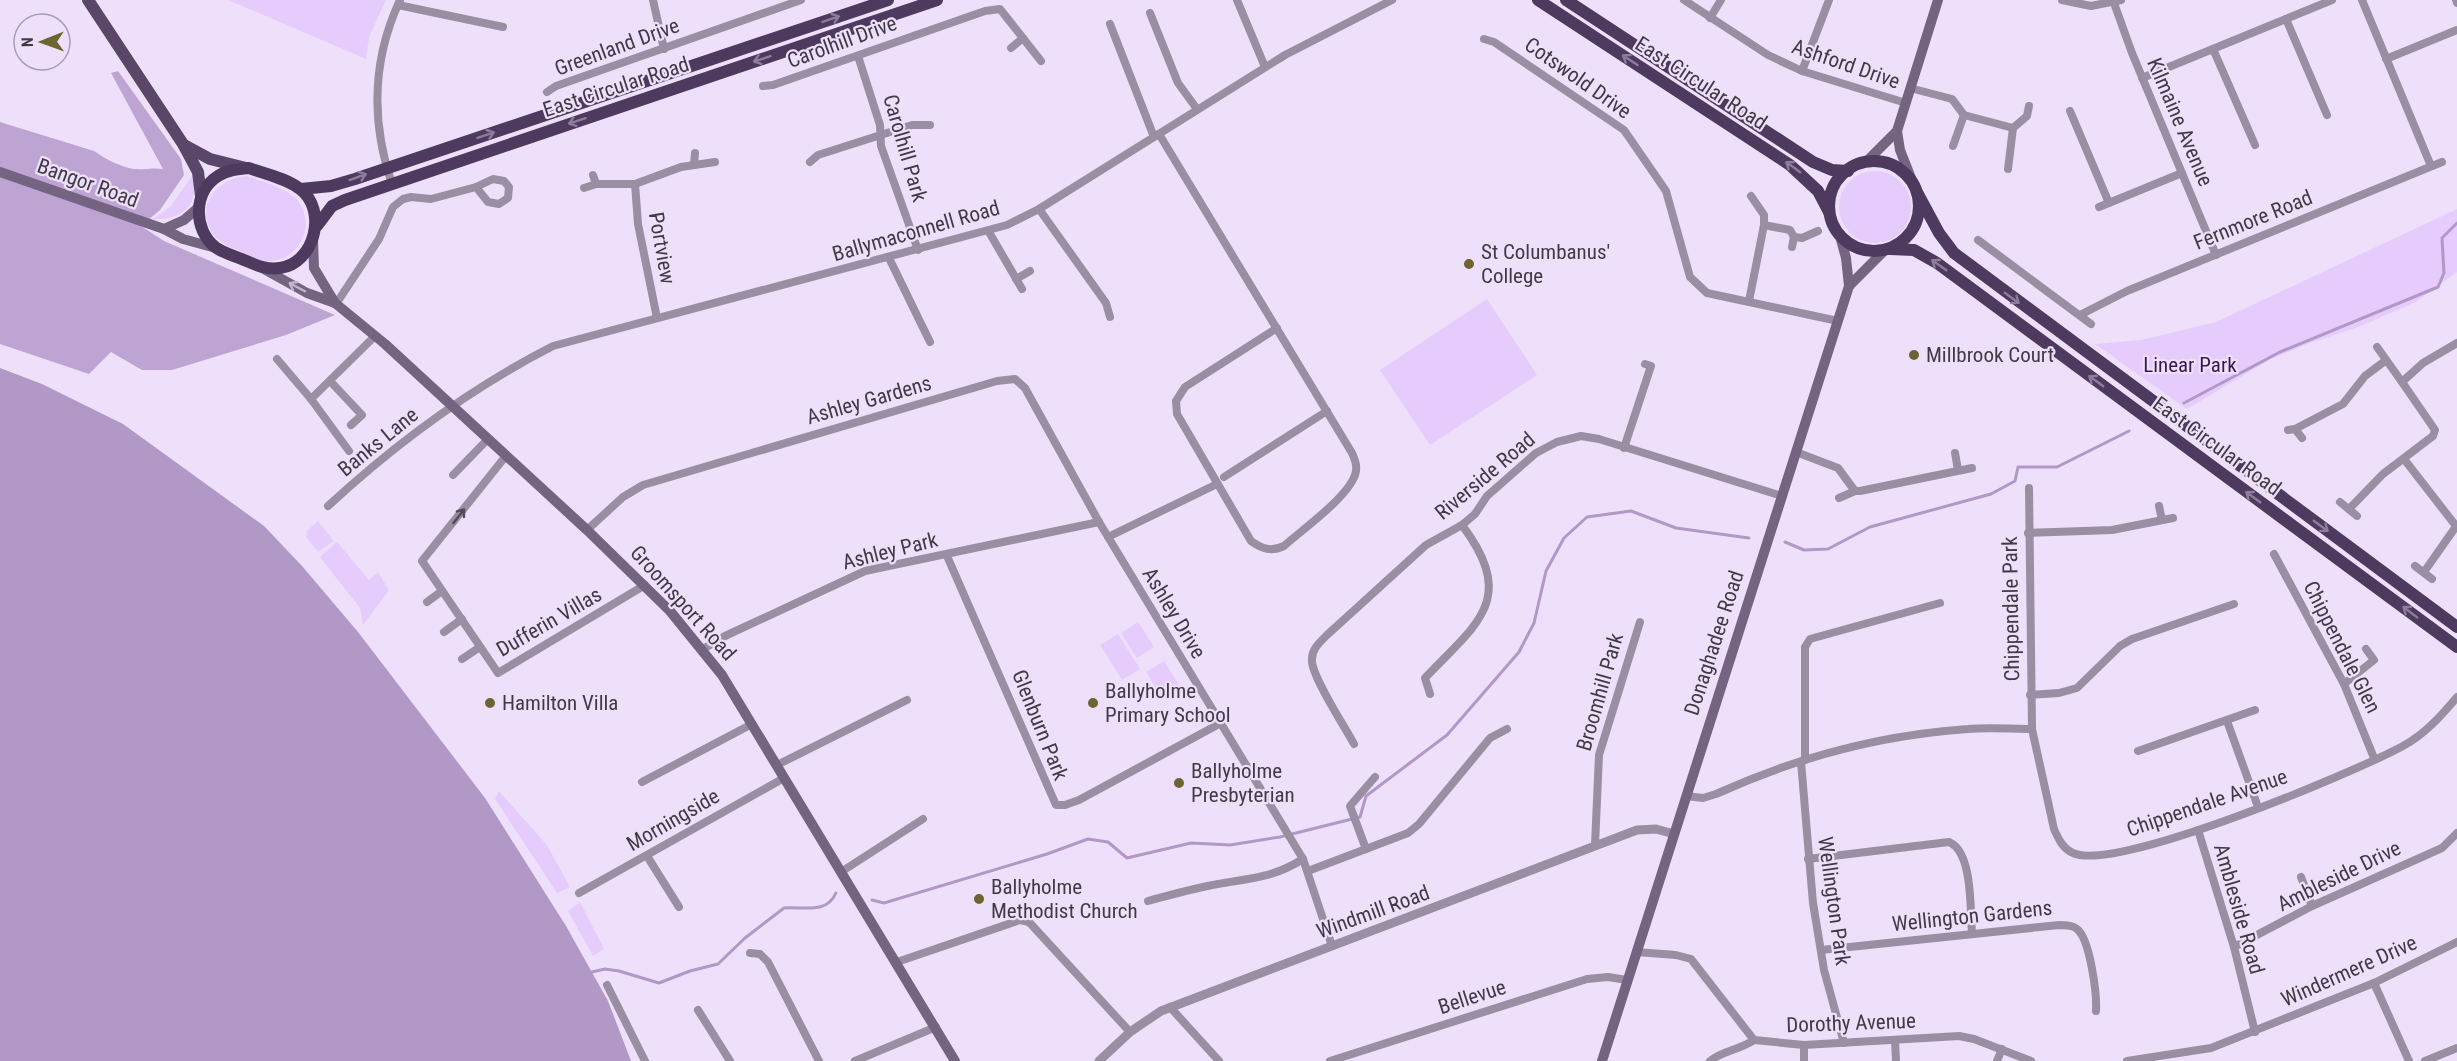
<svg xmlns="http://www.w3.org/2000/svg" width="2457" height="1061" viewBox="0 0 2457 1061" font-family="'Roboto Condensed',sans-serif">
<style>
.green{fill:#e6ccfc}
.forest{fill:#bea4d2}
.water{fill:#b198c6}
.lines{fill:none;stroke-linecap:round;stroke-linejoin:round}
.stream{stroke:#b198c6;stroke-width:3}
.minor{stroke:#998ea2;stroke-width:8}
.tertiary{stroke:#998ea2;stroke-width:9}
.secondary{stroke:#746481;stroke-width:10}
.primary{stroke:#5a4669;stroke-width:12}
.trunk{stroke:#4e3a5e;stroke-width:12}
.oneway{stroke:#8e7c9c}
.oneway2{stroke:#c3b5d0}
.oneway3{stroke:#524b57}
.poi-dot{fill:#6d6431;stroke:#eee0fa;stroke-width:2}
.labels{text-anchor:middle;stroke-width:4.5;stroke-linejoin:round;paint-order:stroke}
.street-label{font-size:21px;fill:#403a44;stroke:#eee0fa}
.poi-label{font-size:21px;fill:#403a44;stroke:#eee0fa;text-anchor:start}
.park-label{font-size:21px;fill:#3b1950;stroke:#eee0fa}
</style>
<rect width="100%" height="100%" fill="#eee0fa"/>
<g class="green">
<polygon points="228,0 386,0 369,37 366,59"/>
<circle cx="1875" cy="207" r="36"/>
<path d="M192,176C202,205 179,221 153,219L171,206Z"/>
<path d="M246,176C261,181 280,186 293,196C318,217 303,259 271,261C261,262 252,257 244,253C233,248 220,244 213,234C194,207 217,178 246,176Z"/>
<polygon points="2457,209 2457,272 2416,302 2361,326 2307,344 2271,359 2187,409 2095,344 2141,340 2216,322"/>
<polygon points="1487,299 1537,375 1430,445 1380,370"/>
<polygon points="318,521 334,541 318,552 306,537 307,531"/>
<polygon points="337,542 369,580 378,572 389,590 363,625 360,608 320,557"/>
<polygon points="1138,622 1154,647 1137,658 1121,633"/>
<polygon points="1118,634 1140,669 1122,680 1100,645"/>
<polygon points="1164,661 1179,685 1161,696 1146,672"/>
<polygon points="499,791 547,845 570,887 557,893 495,799"/>
<polygon points="580,902 604,949 593,956 568,911"/>
</g>
<path class="forest" d="M118,71L181,159L184,175L160,210L141,226L164,241L335,315L286,335L172,370H142L111,352L89,374L0,344V122L94,151C104,158 117,165 129,168C140,171 152,167 163,169L111,73Z"/>
<polygon class="water" points="0,368 42,384 123,424 264,526 302,566 358,632 485,798 566,926 608,1001 631,1061 0,1061"/>
<g class="lines">
<g class="stream">
<polyline points="2184,403 2280,352 2438,287 2444,273 2442,238 2457,223"/>
<polyline points="1785,542 1804,550 1828,549 1870,527 1991,494 2015,481 2018,467 2057,467 2129,431"/>
<polyline points="872,900 884,903 1047,854 1088,839 1108,842 1127,858 1191,843 1230,845 1280,837 1360,817 1366,796 1447,735 1519,652 1534,623 1546,571 1564,538 1587,517 1631,511 1676,528 1749,538"/>
<path d="M592,972L605,969L619,971L659,983L690,971L718,964L745,938L784,908C803,906 826,915 836,893"/>
</g>
<g class="minor">
<polyline points="653,0 664,49"/>
<polyline points="1237,0 1265,67"/>
<polyline points="1684,0 1768,55 1802,71 1906,103"/>
<polyline points="2062,0 2091,6 2121,0"/>
<polyline points="2362,0 2431,166"/>
<polyline points="2456,0 2457,3"/>
<polyline points="2114,3 2132,53 2216,255"/>
<polyline points="398,5 503,27"/>
<polyline points="1150,13 1178,83 1197,109"/>
<polyline points="1710,18 1721,0"/>
<polyline points="2286,19 2327,115"/>
<polyline points="1110,24 1154,137"/>
<polyline points="1484,39 1494,42 1624,130 1666,191 1690,277 1707,293 1838,321"/>
<polyline points="1011,48 1023,38"/>
<polyline points="2213,49 2255,145"/>
<polyline points="858,56 880,125 881,146 918,250"/>
<polyline points="2386,59 2457,30"/>
<polyline points="1802,71 1829,0"/>
<polyline points="2142,78 2332,0"/>
<polyline points="763,86 773,85 985,11 1000,9 1041,61"/>
<polyline points="1910,88 1952,99 1964,115 2013,128"/>
<polyline points="547,92 556,86 801,0"/>
<polyline points="2070,111 2109,203"/>
<path d="M1159,134L1352,453C1355,460 1358,467 1355,475C1347,498 1303,529 1284,546C1271,552 1262,549 1251,541L1177,414L1176,401L1185,387L1277,328"/>
<polyline points="1953,146 1964,115"/>
<polyline points="810,162 818,155 912,125 930,125"/>
<polyline points="694,165 695,153"/>
<polyline points="2008,169 2013,128 2027,116 2029,106"/>
<polyline points="593,175 596,184"/>
<path d="M392,184C371,122 372,60 400,0"/>
<polyline points="635,184 638,224 657,318"/>
<polyline points="584,188 596,184 635,184 681,167 715,162"/>
<polyline points="2099,207 2182,173"/>
<polyline points="1039,209 1106,303 1110,317"/>
<polyline points="1764,225 1790,230 1794,237 1802,238 1818,231"/>
<polyline points="989,232 1022,289"/>
<polyline points="1978,240 2091,324"/>
<polyline points="1792,247 1794,237"/>
<polyline points="889,258 930,342"/>
<polyline points="1016,279 1030,271"/>
<polyline points="1749,301 1764,225 1764,215 1751,196"/>
<polyline points="336,304 379,239 393,207 403,199 411,197 431,199 476,187 493,179 504,181 509,187 508,198 499,204 488,202 476,187"/>
<polyline points="2080,315 2127,291 2442,162"/>
<polyline points="2377,347 2402,382 2423,363 2457,343"/>
<polyline points="277,359 311,399 349,451"/>
<polyline points="330,381 362,415 351,425"/>
<polyline points="311,399 375,336"/>
<polyline points="2295,429 2343,404 2365,376 2385,361"/>
<polyline points="2288,430 2295,429 2302,438"/>
<polyline points="1624,448 1651,366 1645,364"/>
<polyline points="1796,452 1838,468 1855,491 1860,491 1972,468"/>
<polyline points="1955,453 1958,470"/>
<polyline points="505,457 422,561 498,673 645,585"/>
<polyline points="2404,459 2456,526"/>
<polyline points="453,475 487,440"/>
<polyline points="1224,477 1327,411"/>
<polyline points="2029,488 2032,729"/>
<polyline points="1839,498 1855,491"/>
<polyline points="2340,502 2357,516"/>
<path d="M328,506C395,444 471,388 553,346L1007,225L1039,209L1285,55L1392,0"/>
<polyline points="2159,506 2162,520"/>
<polyline points="2349,509 2383,474 2433,436 2435,430 2402,382"/>
<polyline points="587,530 623,497 643,485 997,381 1015,379 1025,388 1099,522 1303,859 1332,946"/>
<polyline points="2028,533 2112,530 2173,518"/>
<polyline points="1108,537 1217,484"/>
<polyline points="2274,554 2344,684 2374,758"/>
<polyline points="947,556 1056,805 1065,805 1079,800 1219,724"/>
<polyline points="2415,566 2432,579"/>
<polyline points="2424,572 2457,525"/>
<polyline points="427,602 442,591"/>
<polyline points="444,632 462,619"/>
<polyline points="703,649 725,636 865,571 1099,522"/>
<polyline points="462,659 480,647"/>
<polyline points="2344,684 2374,660 2366,649"/>
<path d="M1430,694L1425,678C1477,623 1518,600 1462,525"/>
<polyline points="2030,695 2059,693 2077,688 2120,646 2132,639 2234,604"/>
<polyline points="2227,721 2258,807"/>
<path d="M1354,744C1345,727 1310,674 1312,659C1312,649 1320,642 1327,635L1426,545L1462,525L1475,514L1487,496L1536,453L1557,442L1581,436L1599,439L1782,496"/>
<polyline points="2138,751 2255,710"/>
<polyline points="1805,760 1805,647 1810,639 1940,603"/>
<polyline points="1801,762 1813,903 1824,970 1844,1043"/>
<polyline points="777,765 907,700"/>
<polyline points="642,782 752,724"/>
<path d="M1686,796L1703,798L1716,794C1795,758 1881,735 1968,729C1989,727 2011,729 2032,729L2054,829C2058,838 2063,849 2073,853C2116,873 2355,772 2403,746C2425,734 2441,716 2457,697"/>
<polyline points="2198,830 2234,947 2255,1032"/>
<polyline points="1595,845 1599,755 1640,622"/>
<polyline points="1366,849 1350,806 1375,777"/>
<polyline points="647,856 679,907"/>
<path d="M1808,859L1949,842C1973,852 1970,909 1972,933"/>
<polyline points="1308,871 1408,833 1419,824 1490,738 1507,729"/>
<polyline points="841,872 923,819"/>
<polyline points="2301,877 2312,906"/>
<polyline points="579,893 784,778"/>
<path d="M1148,901C1171,895 1194,888 1218,884C1251,878 1273,878 1303,859"/>
<polyline points="2234,947 2312,906 2442,848 2457,833"/>
<path d="M1821,950L2059,925C2064,925 2073,925 2077,929C2090,939 2097,994 2096,1011"/>
<polyline points="1636,952 1676,955 1691,959 1754,1040 1804,1045 1959,1036 1974,1039 2031,1061"/>
<polyline points="750,953 760,954 768,962 819,1061"/>
<polyline points="897,962 1020,920 1029,922 1130,1032"/>
<polyline points="2374,983 2409,1061"/>
<polyline points="607,985 645,1061"/>
<polyline points="1170,1007 1219,1061"/>
<polyline points="698,1010 730,1061"/>
<polyline points="1895,1040 1896,1061"/>
<polyline points="855,1061 936,1027"/>
<polyline points="1330,1061 1587,979 1608,977 1627,980"/>
<path d="M1710,1061C1723,1050 1740,1050 1754,1040"/>
<polyline points="1804,1061 1804,1045"/>
<polyline points="1997,1061 2002,1049"/>
<polyline points="2127,1061 2211,1048 2374,983 2457,942"/>
<polyline points="2425,1061 2457,1048"/>
</g>
<polyline class="tertiary" points="1099,1061 1130,1032 1161,1011 1637,830 1656,829 1674,834"/>
<g class="secondary">
<polyline points="1897,131 1900,150 1913,183"/>
<polyline points="1866,162 1897,131 1938,0"/>
<polyline points="0,172 164,229 183,239 216,248"/>
<polyline points="164,229 184,220 199,207"/>
<polyline points="313,239 314,268 335,303"/>
<polyline points="262,268 307,293 335,303 385,344 587,530 670,611 722,675 955,1061"/>
<polyline points="1849,286 1884,251"/>
<polyline points="1602,1061 1849,286 1846,258 1840,236"/>
</g>
<g class="primary">
<polyline points="88,0 183,144 198,172 201,196"/>
<polyline points="184,145 210,159 246,168"/>
</g>
<g class="trunk">
<polyline points="1538,0 1790,165 1818,191 1829,212"/>
<polyline points="1566,0 1813,162 1832,170 1848,171"/>
<circle cx="1874" cy="206" r="45"/>
<path d="M249,168C265,174 286,178 300,189C328,210 315,263 280,268C266,270 256,265 244,260C235,256 223,253 215,247C193,229 193,192 218,176C227,170 238,169 249,168Z"/>
<polyline points="301,189 331,186 355,179 888,0"/>
<polyline points="1918,194 1939,233 1954,253 2457,627"/>
<polyline points="317,226 332,206 345,200 937,0"/>
<polyline points="1890,249 1914,250 1937,263 2457,647"/>
</g>
</g>
<defs><path id="oneway-shaft" d="M-6 0H5M1.5-3L5.5 0L1.5 3" fill="none" stroke-width="1.6" stroke-linecap="round" stroke-linejoin="round" transform="scale(1.5)"/></defs>
<g class="oneway">
<use href="#oneway-shaft" transform="translate(831 19) rotate(-19)"/>
<use href="#oneway-shaft" transform="translate(762 59) rotate(162)"/>
<use href="#oneway-shaft" transform="translate(1630 60) rotate(-147)"/>
<use href="#oneway-shaft" transform="translate(577 121) rotate(162)"/>
<use href="#oneway-shaft" transform="translate(486 135) rotate(-19)"/>
<use href="#oneway-shaft" transform="translate(1793 167) rotate(-144)"/>
<use href="#oneway-shaft" transform="translate(358 177) rotate(-20)"/>
<use href="#oneway-shaft" transform="translate(1939 265) rotate(-145)"/>
<use href="#oneway-shaft" transform="translate(2012 298) rotate(36)"/>
<use href="#oneway-shaft" transform="translate(2096 381) rotate(-144)"/>
<use href="#oneway-shaft" transform="translate(2253 497) rotate(-144)"/>
<use href="#oneway-shaft" transform="translate(2321 526) rotate(36)"/>
<use href="#oneway-shaft" transform="translate(2410 612) rotate(-143)"/>
</g>
<use class="oneway2" href="#oneway-shaft" transform="translate(297 287) rotate(-152)"/>
<use class="oneway3" href="#oneway-shaft" transform="translate(459 516) rotate(-52)"/>
<g class="poi-dot">
<circle cx="1469" cy="264" r="6"/>
<circle cx="1914" cy="355" r="6"/>
<circle cx="490" cy="703" r="6"/>
<circle cx="1093" cy="703" r="6"/>
<circle cx="1179" cy="783" r="6"/>
<circle cx="979" cy="899" r="6"/>
</g>
<g class="labels">
<g class="street-label">
<text transform="translate(842 42) rotate(-20)" y="7">Carolhill Drive</text>
<text transform="translate(617 47) rotate(-20)" y="7">Greenland Drive</text>
<text transform="translate(1846 64) rotate(19)" y="7">Ashford Drive</text>
<text transform="translate(1578 78) rotate(35)" y="7">Cotswold Drive</text>
<text transform="translate(1701 83) rotate(33)" y="7">East Circular Road</text>
<text transform="translate(616 87) rotate(-18)" y="7">East Circular Road</text>
<text transform="translate(2180 122) rotate(67)" y="7">Kilmaine Avenue</text>
<text transform="translate(905 148) rotate(74)" y="7">Carolhill Park</text>
<text transform="translate(88 183) rotate(20)" y="7">Bangor Road</text>
<text transform="translate(2253 220) rotate(-22)" y="7">Fernmore Road</text>
<text transform="translate(916 231) rotate(-16)" y="7">Ballymaconnell Road</text>
<text transform="translate(662 248) rotate(80)" y="7">Portview</text>
<text transform="translate(869 400) rotate(-16)" y="7">Ashley Gardens</text>
<text transform="translate(378 442) rotate(-39)" y="7">Banks Lane</text>
<text transform="translate(2217 446) rotate(36)" y="7">East Circular Road</text>
<text transform="translate(1485 476) rotate(-40)" y="7">Riverside Road</text>
<text transform="translate(890 551) rotate(-14)" y="7">Ashley Park</text>
<text transform="translate(683 603) rotate(48)" y="7">Groomsport Road</text>
<text transform="translate(2011 609) rotate(-91)" y="7">Chippendale Park</text>
<text transform="translate(1174 613) rotate(59)" y="7">Ashley Drive</text>
<text transform="translate(549 622) rotate(-30)" y="7">Dufferin Villas</text>
<text transform="translate(1714 643) rotate(-72)" y="7">Donaghadee Road</text>
<text transform="translate(2342 647) rotate(63)" y="7">Chippendale Glen</text>
<text transform="translate(1600 692) rotate(-74)" y="7">Broomhill Park</text>
<text transform="translate(1040 725) rotate(68)" y="7">Glenburn Park</text>
<text transform="translate(2207 803) rotate(-19)" y="7">Chippendale Avenue</text>
<text transform="translate(673 820) rotate(-30)" y="7">Morningside</text>
<text transform="translate(2339 876) rotate(-26)" y="7">Ambleside Drive</text>
<text transform="translate(1834 901) rotate(82)" y="7">Wellington Park</text>
<text transform="translate(2239 909) rotate(74)" y="7">Ambleside Road</text>
<text transform="translate(1373 912) rotate(-20)" y="7">Windmill Road</text>
<text transform="translate(1972 916) rotate(-6)" y="7">Wellington Gardens</text>
<text transform="translate(2349 971) rotate(-24)" y="7">Windermere Drive</text>
<text transform="translate(1472 997) rotate(-18)" y="7">Bellevue</text>
<text transform="translate(1851 1023) rotate(-2)" y="7">Dorothy Avenue</text>
</g>
<g class="poi-label">
<text x="1481" y="259">St Columbanus'<tspan x="1481" dy="24">College</tspan></text>
<text x="1926" y="362">Millbrook Court</text>
<text x="1105" y="698">Ballyholme<tspan x="1105" dy="24">Primary School</tspan></text>
<text x="502" y="710">Hamilton Villa</text>
<text x="1191" y="778">Ballyholme<tspan x="1191" dy="24">Presbyterian</tspan></text>
<text x="991" y="894">Ballyholme<tspan x="991" dy="24">Methodist Church</tspan></text>
</g>
<g class="park-label">
<text x="2190" y="372">Linear Park</text>
</g>
</g>
<g transform="translate(42 42) rotate(269)"><circle r="28" fill="#eee0fa" stroke="#a89eb1" stroke-width="1.5"/>
<path d="M0-4.5L10 22L0 15L-10 22Z" fill="#6d6431"/>
<text y="-9" font-size="16" font-weight="bold" text-anchor="middle" fill="#403a44">N</text>
</g>
</svg>
